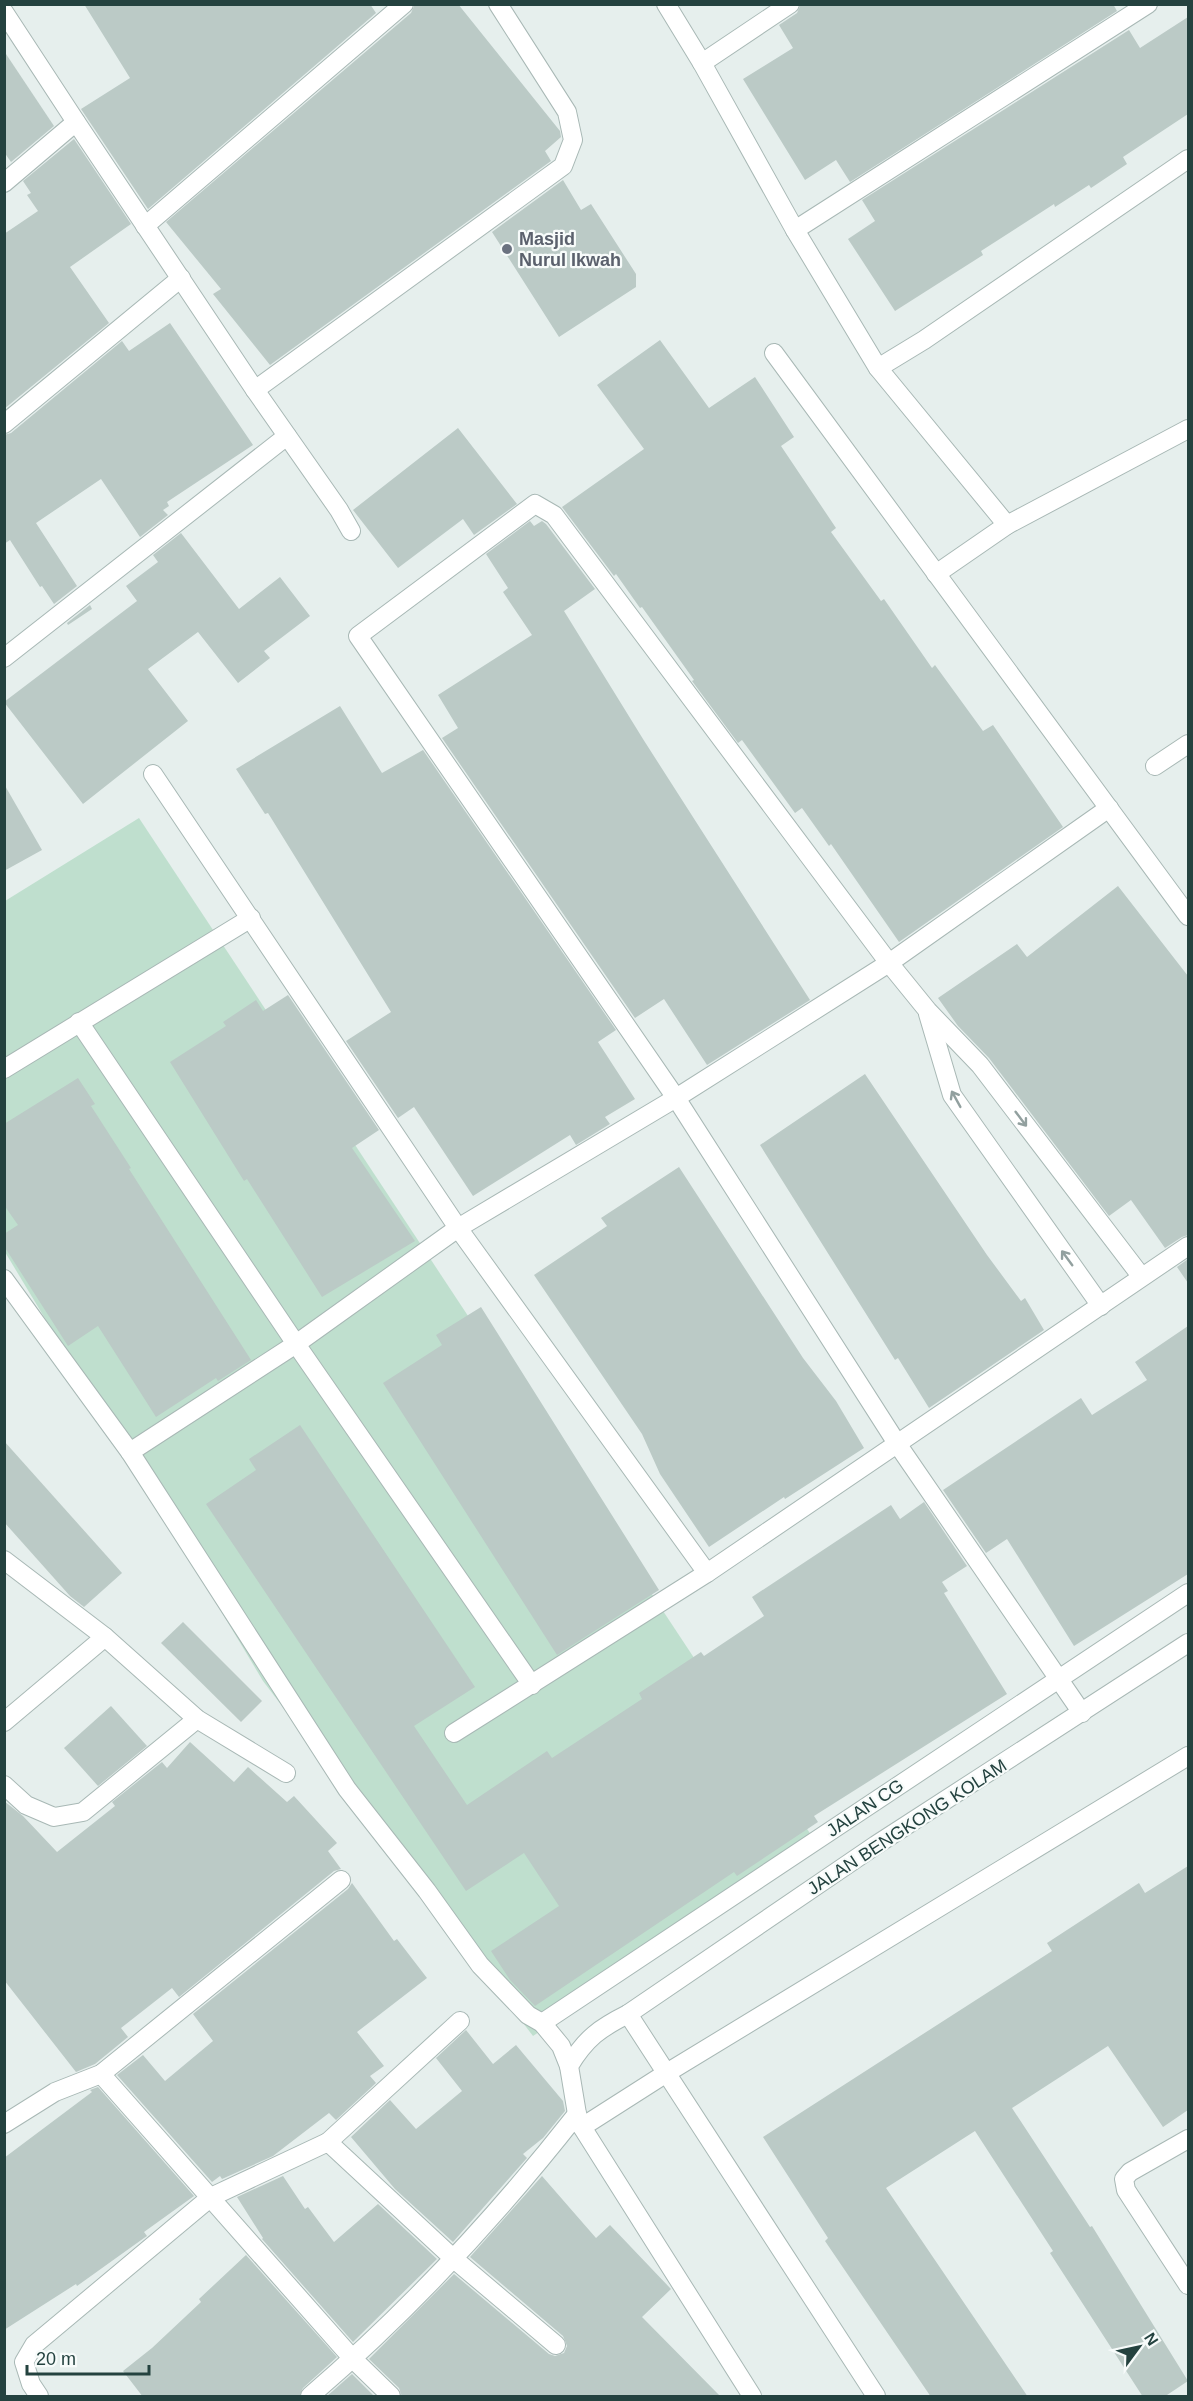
<svg xmlns="http://www.w3.org/2000/svg" width="1193" height="2401" viewBox="0 0 1193 2401" font-family="Helvetica,sans-serif">
<style>
.green{fill:#bfdfce}
.building{fill:#bbcac6}
.lines{fill:none;stroke-linecap:round;stroke-linejoin:round}
.minor-casing{stroke:#a8b8b5;stroke-width:20}
.minor{stroke:#fff;stroke-width:18}
.oneway{stroke:#92a09f}
.worship-dot{fill:#6b7280;stroke:#f7fbfa;stroke-width:2}
.labels{text-anchor:middle;stroke-width:4.5;stroke-linejoin:round;paint-order:stroke}
.worship-label{font-size:18px;font-weight:bold;fill:#5b616d;stroke:#f7fbfa;text-anchor:start}
.street-label{font-size:18px;fill:#24423f;stroke:#f7fbfa}
</style>
<rect width="100%" height="100%" fill="#e6efed"/>
<polygon class="green" points="139,818 819,1847 533,2036 263,1681 5,1252 5,901"/>
<g class="building">
<polygon points="84,4 370,4 376,13 148,209 81,109 130,78"/>
<polygon points="415,4 458,4 560,131 561,137 545,151 551,161 270,365 213,294 221,289 166,222 411,13"/>
<polygon points="801,4 1113,4 1117,11 850,182 836,160 805,180 743,79 793,48 779,25 797,13"/>
<polygon points="1188,17 1188,114 1123,157 1127,164 1091,188 1089,185 1055,207 1054,204 981,251 983,255 895,311 848,239 875,221 862,200 1129,30 1140,48"/>
<polygon points="4,51 54,126 11,162 4,152"/>
<polygon points="74,139 131,224 70,267 109,323 4,409 4,234 38,211 27,195 31,193 23,181"/>
<polygon points="563,180 581,210 591,204 636,274 636,287 559,337 492,232"/>
<polygon points="170,323 253,445 167,502 169,506 163,510 168,515 140,537 101,479 36,523 77,586 54,604 42,586 40,587 10,540 4,544 4,435 11,433 122,341 129,351"/>
<polygon points="660,340 709,408 755,377 794,437 781,446 836,528 831,532 881,601 884,599 932,668 935,665 983,731 993,725 1063,827 899,942 831,844 829,846 802,808 795,813 742,740 738,743 692,681 694,680 642,607 640,608 616,574 614,576 562,507 644,449 597,385"/>
<polygon points="458,428 517,504 474,535 463,519 398,568 353,510"/>
<polygon points="530,521 534,526 542,521 546,524 595,589 564,611 643,739 810,1000 707,1065 664,999 635,1018 442,738 458,728 438,695 532,635 503,592 508,588 486,554"/>
<polygon points="181,533 239,609 280,577 310,616 264,651 270,658 238,683 198,632 148,669 188,721 83,804 4,702 137,601 126,586 158,562 153,555"/>
<polygon points="90,605 92,609 68,625 67,623"/>
<polygon points="340,706 382,773 423,750 616,1030 598,1042 635,1099 605,1117 610,1124 576,1145 570,1135 473,1196 414,1107 398,1118 346,1041 391,1012 268,813 265,814 236,769"/>
<polygon points="4,784 42,850 4,871"/>
<polygon points="1118,886 1188,976 1188,1235 1182,1237 1165,1248 1131,1200 1109,1216 989,1058 958,1026 938,998 1017,944 1027,957"/>
<polygon points="288,995 379,1130 352,1148 415,1241 322,1297 247,1179 244,1181 170,1062 226,1026 223,1022 256,1000 263,1011"/>
<polygon points="865,1074 987,1255 1021,1301 1025,1298 1044,1330 929,1408 898,1358 895,1360 760,1145"/>
<polygon points="78,1078 95,1104 91,1106 131,1168 129,1169 251,1360 218,1381 216,1378 156,1417 98,1326 68,1346 4,1246 4,1234 18,1225 4,1205 4,1124"/>
<polygon points="679,1167 803,1358 836,1401 864,1448 785,1499 784,1497 709,1547 660,1474 642,1434 534,1275 607,1226 601,1218"/>
<polygon points="1188,1259 1188,1283 1177,1267"/>
<polygon points="481,1307 659,1590 557,1655 383,1383 442,1345 436,1335"/>
<polygon points="1188,1326 1188,1574 1074,1646 1007,1539 986,1553 943,1490 1081,1398 1092,1415 1147,1380 1135,1362"/>
<polygon points="300,1425 475,1687 414,1726 467,1805 547,1751 552,1758 642,1699 639,1693 701,1652 704,1656 764,1616 752,1597 891,1505 900,1519 924,1502 967,1566 942,1582 948,1591 944,1593 1007,1694 814,1816 818,1822 737,1876 734,1872 535,2006 510,1980 491,1951 559,1906 524,1853 466,1891 206,1504 256,1470 249,1459"/>
<polygon points="4,1441 122,1573 84,1607 70,1596 4,1522"/>
<polygon points="183,1622 262,1701 241,1722 161,1643"/>
<polygon points="111,1706 147,1746 98,1786 64,1748"/>
<polygon points="190,1742 234,1782 248,1767 287,1802 294,1796 337,1843 328,1851 341,1869 334,1871 179,1997 172,1988 121,2028 128,2037 95,2064 76,2072 4,1980 4,1801 23,1816 57,1852 115,1806 112,1802 162,1762 167,1768"/>
<polygon points="1188,1866 1188,2110 1163,2127 1108,2046 1012,2108 1090,2227 1092,2226 1188,2381 1164,2397 1143,2397 1050,2253 1053,2251 975,2131 886,2188 1028,2397 931,2397 825,2241 828,2238 763,2137 1052,1951 1047,1943 1139,1883 1145,1893"/>
<polygon points="352,1883 394,1941 397,1939 427,1978 357,2032 384,2066 370,2076 376,2083 336,2120 329,2113 273,2156 222,2179 220,2176 212,2182 117,2075 143,2055 165,2081 213,2041 193,2014 348,1889"/>
<polygon points="466,2030 493,2064 516,2045 563,2101 565,2111 543,2138 523,2154 527,2158 453,2242 395,2189 351,2137 390,2100 416,2129 462,2091 436,2058"/>
<polygon points="98,2087 194,2196 144,2232 147,2236 144,2238 77,2286 76,2284 4,2330 4,2158 92,2092 90,2090"/>
<polygon points="283,2176 305,2209 308,2207 334,2242 378,2204 437,2259 353,2342 262,2239 263,2238 237,2197"/>
<polygon points="542,2176 596,2238 610,2225 670,2288 671,2289 642,2317 721,2397 402,2397 399,2388 369,2359 454,2274 549,2354 555,2356 564,2353 567,2346 563,2336 470,2257"/>
<polygon points="246,2255 337,2357 303,2388 299,2397 143,2397 123,2371 152,2348 201,2302 199,2299"/>
<polygon points="352,2374 375,2397 326,2397"/>
</g>
<g class="lines">
<defs>
<g id="minor">
<polyline points="666,4 702,63 795,230 878,368 1007,525"/>
<polyline points="4,12 76,122 255,390 339,510 351,531"/>
<polyline points="702,63 790,4"/>
<polyline points="4,183 76,122"/>
<polyline points="145,226 404,4"/>
<polyline points="795,230 1148,4"/>
<polyline points="774,353 1188,916"/>
<polyline points="878,368 924,340 1188,159"/>
<polyline points="255,390 563,166 573,140 567,112 498,4"/>
<polyline points="4,424 181,278"/>
<polyline points="936,574 1007,525 1188,429"/>
<polyline points="4,658 287,436"/>
<polyline points="1155,766 1188,744"/>
<polyline points="153,774 458,1228 707,1573"/>
<polyline points="928,1014 952,1095 1101,1306"/>
<polyline points="79,1022 296,1344 532,1685"/>
<polyline points="4,1069 251,918"/>
<polyline points="4,1279 130,1452 347,1789 427,1891 480,1965 528,2015 542,2023 561,2046 569,2066"/>
<polyline points="130,1452 296,1344 458,1228 676,1098 889,963 1109,808"/>
<polyline points="4,1560 105,1637 197,1719 286,1773"/>
<polyline points="1082,1713 898,1445 676,1098 358,636 535,504 554,515 889,963 928,1011 980,1065 1141,1276"/>
<polyline points="4,1722 105,1637"/>
<polyline points="454,1733 707,1573 1188,1246"/>
<polyline points="4,1785 26,1805 54,1817 83,1812 197,1719"/>
<polyline points="628,2014 876,2396"/>
<polyline points="542,2023 1188,1593"/>
<polyline points="101,2074 353,2359 391,2396"/>
<polyline points="4,2124 55,2092 101,2074 341,1880"/>
<polyline points="582,2127 665,2074 1188,1756"/>
<polyline points="1188,2139 1130,2172 1124,2179 1126,2190 1188,2285"/>
<polyline points="328,2142 460,2021"/>
<polyline points="39,2396 31,2384 24,2362 34,2345 211,2197 328,2142 454,2259 556,2345"/>
<path d="M310,2396C408,2312 497,2216 577,2114"/>
<path d="M752,2396L582,2127L577,2114L569,2066C586,2038 600,2028 628,2014L876,1845L1188,1643"/>
</g>
</defs>
<use href="#minor" class="minor-casing"/>
<use href="#minor" class="minor"/>
</g>
<defs><path id="oneway-shaft" d="M-6 0H5M1.5-3L5.5 0L1.5 3" fill="none" stroke-width="1.6" stroke-linecap="round" stroke-linejoin="round" transform="scale(1.5)"/></defs>
<g class="oneway">
<use href="#oneway-shaft" transform="translate(956 1099) rotate(-119)"/>
<use href="#oneway-shaft" transform="translate(1021 1119) rotate(53)"/>
<use href="#oneway-shaft" transform="translate(1067 1258) rotate(-126)"/>
</g>
<circle class="worship-dot" cx="507" cy="249" r="6"/>
<g class="labels">
<g class="worship-label">
<text x="519" y="245">Masjid<tspan x="519" dy="21">Nurul Ikwah</tspan></text>
</g>
<g class="street-label">
<text transform="translate(865 1808) rotate(-34)" y="6">JALAN CG</text>
<text transform="translate(907 1827) rotate(-33)" y="6">JALAN BENGKONG KOLAM</text>
</g>
</g>
<rect width="1193" height="2401" fill="none" stroke="#24423f" stroke-width="12"/>
<g transform="translate(1139 2347) rotate(57)" stroke="#f7fbfa" stroke-width="4.5" paint-order="stroke">
<path d="M0-4.5L10 22L0 15L-10 22Z" fill="#24423f"/>
<text y="-9" font-size="16" font-weight="bold" text-anchor="middle" fill="#24423f">N</text>
</g>
<path d="M27 2365v9h122v-9" fill="none" stroke="#24423f" stroke-width="3"/>
<text x="36" y="2365" font-size="18" fill="#24423f" stroke="#f7fbfa" stroke-width="4.5" paint-order="stroke">20 m</text>
</svg>
